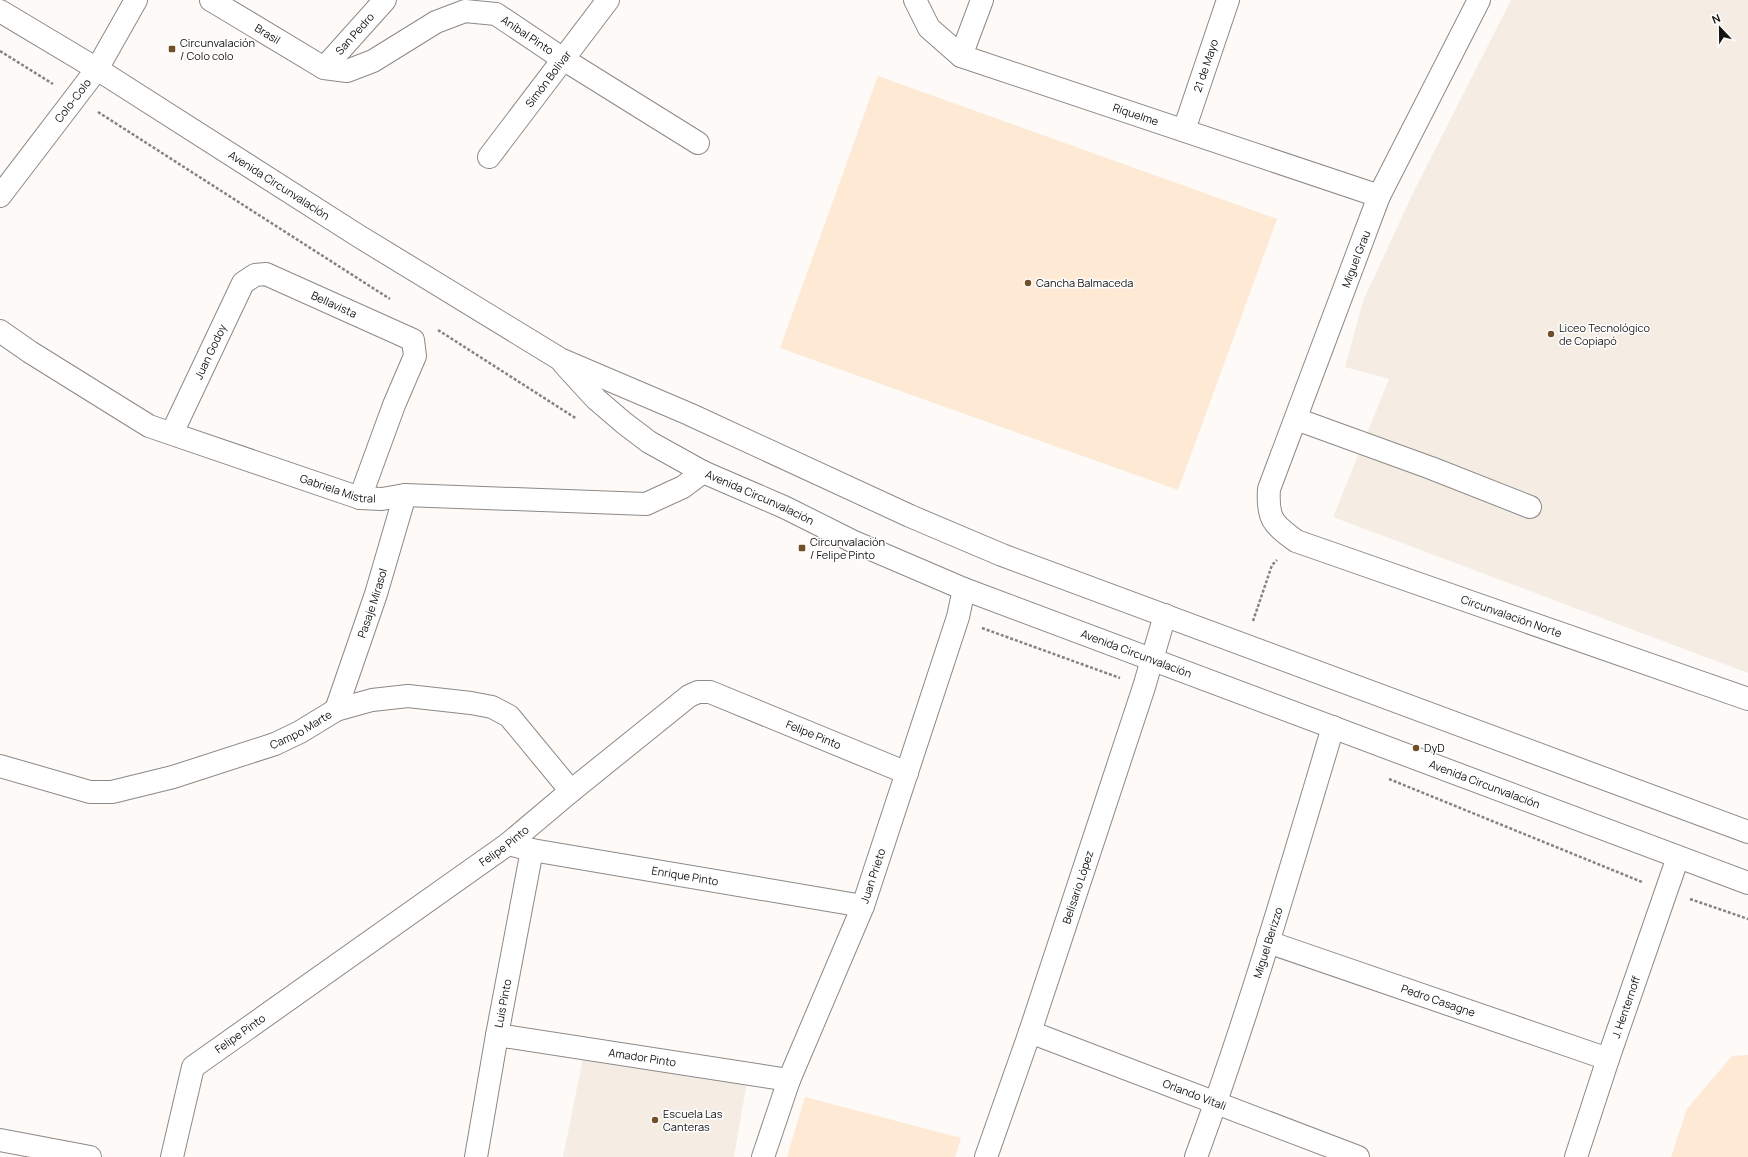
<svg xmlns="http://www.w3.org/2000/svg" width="1748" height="1157" viewBox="0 0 1748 1157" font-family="Manrope,sans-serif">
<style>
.built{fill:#f5ede4}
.green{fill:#fee9d4}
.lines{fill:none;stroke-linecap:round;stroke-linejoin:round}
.minor-casing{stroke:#8c8987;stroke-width:24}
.major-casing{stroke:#8c8987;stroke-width:24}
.path{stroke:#858381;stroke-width:2.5;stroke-dasharray:3 2;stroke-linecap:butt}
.minor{stroke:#fff;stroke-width:22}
.major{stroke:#fff;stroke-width:22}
.poi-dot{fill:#714f27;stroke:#fff;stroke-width:1.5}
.labels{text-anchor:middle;stroke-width:3;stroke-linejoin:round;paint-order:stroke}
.street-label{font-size:11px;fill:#141312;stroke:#fff}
.poi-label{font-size:11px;fill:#141312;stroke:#fff;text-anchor:start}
</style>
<rect width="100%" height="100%" fill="#fdfaf7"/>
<g class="built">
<polygon points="1511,0 1748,0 1748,673 1333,517 1389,379 1345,367 1363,301 1414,191"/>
<polygon points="583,1058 747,1082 734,1157 563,1157"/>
</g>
<g class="green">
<polygon points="878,76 1277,219 1178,490 780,348"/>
<polygon points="1748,1055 1748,1157 1671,1157 1687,1109 1732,1056"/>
<polygon points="805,1097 961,1138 955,1157 787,1157"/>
</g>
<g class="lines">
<defs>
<g id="minor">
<path id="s1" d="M211,0L324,68L347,71L373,61L436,22L465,11L496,14L563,59L698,143"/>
<path id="s2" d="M915,0L929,28L961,56L1379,196"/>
<path id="s3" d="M1479,0L1379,196L1269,489C1267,519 1273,524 1296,541L1748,699"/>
<polyline points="961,56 982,0"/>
<path id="s4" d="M324,68L385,0"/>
<path id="s5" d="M1184,130L1228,0"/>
<path id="s6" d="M489,157L608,0"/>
<path id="s7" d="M0,196L97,69L136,0"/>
<path id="s8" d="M0,331L30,352L149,426L360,498L382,499L405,495L646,504L683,487L703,472"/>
<polyline points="1296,419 1431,468 1530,507"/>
<path id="s9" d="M172,433L243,283L255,275L266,274L413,340L415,356L394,405L360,498"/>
<path id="s10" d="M336,710L376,594L405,495"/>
<path id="s11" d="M0,766L90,792H112L173,777L275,744L300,732L336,710L372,700L408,696L471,703L492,707L509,716L571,791"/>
<path id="s12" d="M508,844L532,850L863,906"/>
<path id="s13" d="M1268,942L1608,1059"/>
<path id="s14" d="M1030,1032L1358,1157"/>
<path id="s15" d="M497,1035L789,1080"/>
<polyline points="0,1140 90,1157"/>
<path id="s16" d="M172,1157L193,1067L508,844L571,791L689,696L698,692H710L907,773"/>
<path id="s17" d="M476,1157L497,1035L532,850"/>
<path id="s18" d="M763,1157L789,1080L863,906L958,617L964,589"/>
<path id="s19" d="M986,1157L1030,1032L1144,687L1165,615"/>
<path id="s20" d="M1196,1157C1248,1016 1290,871 1333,727"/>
<path id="s21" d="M1576,1157L1608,1059L1678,857"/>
</g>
<g id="major">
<path id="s22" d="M0,11L97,69L357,235L560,359L689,414L910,516L1002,555L1748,832"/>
<path id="s23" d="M563,363L596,399L624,423L649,442L703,472L784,507L852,541L964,589L1748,883"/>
</g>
</defs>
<use href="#minor" class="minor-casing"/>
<use href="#major" class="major-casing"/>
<g class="path">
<polyline points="0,51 53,84"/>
<polyline points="98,112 390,299"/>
<polyline points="438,330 577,419"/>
<polyline points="1253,621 1272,565 1277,560"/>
<polyline points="982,628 1120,678"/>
<polyline points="1389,779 1642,882"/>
<polyline points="1690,899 1748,919"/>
</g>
<use href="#minor" class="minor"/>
<use href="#major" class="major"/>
</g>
<g class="poi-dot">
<rect x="168" y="45" width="8" height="8" rx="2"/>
<circle cx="1028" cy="283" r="4"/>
<circle cx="1551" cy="334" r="4"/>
<rect x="798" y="544" width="8" height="8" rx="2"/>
<circle cx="1416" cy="748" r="4"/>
<circle cx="655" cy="1120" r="4"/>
</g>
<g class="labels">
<g class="street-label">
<text dy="4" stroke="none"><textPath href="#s1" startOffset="66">Brasil</textPath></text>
<text dy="4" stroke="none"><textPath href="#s4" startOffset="46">San Pedro</textPath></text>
<text dy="4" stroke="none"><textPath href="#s1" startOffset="357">Aníbal Pinto</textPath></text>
<text dy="4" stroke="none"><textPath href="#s5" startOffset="68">21 de Mayo</textPath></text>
<text dy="4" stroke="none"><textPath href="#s6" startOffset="98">Simón Bolívar</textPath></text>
<text dy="4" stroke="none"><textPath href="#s7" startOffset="120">Colo-Colo</textPath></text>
<text dy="4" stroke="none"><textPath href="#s2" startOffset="258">Riquelme</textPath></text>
<text dy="4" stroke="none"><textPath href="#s22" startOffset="329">Avenida Circunvalación</textPath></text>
<text transform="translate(1356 259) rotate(-69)" y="4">Miguel Grau</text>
<text dy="4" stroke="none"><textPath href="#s9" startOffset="266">Bellavista</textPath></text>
<text dy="4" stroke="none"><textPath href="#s9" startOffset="90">Juan Godoy</textPath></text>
<text dy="4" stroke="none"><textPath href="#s8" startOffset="376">Gabriela Mistral</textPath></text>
<text dy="4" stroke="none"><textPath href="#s23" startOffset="241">Avenida Circunvalación</textPath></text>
<text dy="4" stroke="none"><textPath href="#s10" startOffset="113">Pasaje Mirasol</textPath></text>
<text dy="4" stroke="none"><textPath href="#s3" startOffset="824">Circunvalación Norte</textPath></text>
<text dy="4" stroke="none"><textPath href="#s23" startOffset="649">Avenida Circunvalación</textPath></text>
<text dy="4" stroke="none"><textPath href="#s11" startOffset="315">Campo Marte</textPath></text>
<text dy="4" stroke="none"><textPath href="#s16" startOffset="846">Felipe Pinto</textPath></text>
<text dy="4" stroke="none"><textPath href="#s23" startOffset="1021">Avenida Circunvalación</textPath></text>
<text dy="4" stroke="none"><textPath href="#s16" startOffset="474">Felipe Pinto</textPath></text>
<text dy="4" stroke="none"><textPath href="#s12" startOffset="180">Enrique Pinto</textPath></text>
<text dy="4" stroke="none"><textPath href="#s18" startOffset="302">Juan Prieto</textPath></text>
<text dy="4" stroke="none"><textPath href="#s19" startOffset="285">Belisario López</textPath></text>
<text dy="4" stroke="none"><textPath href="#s20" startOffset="226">Miguel Berizzo</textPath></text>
<text dy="4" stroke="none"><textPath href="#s13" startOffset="180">Pedro Casagne</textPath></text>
<text dy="4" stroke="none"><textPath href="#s17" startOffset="156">Luis Pinto</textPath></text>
<text dy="4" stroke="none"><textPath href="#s21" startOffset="158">J. Henternoff</textPath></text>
<text dy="4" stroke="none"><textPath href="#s16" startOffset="150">Felipe Pinto</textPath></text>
<text dy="4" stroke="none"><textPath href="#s15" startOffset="147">Amador Pinto</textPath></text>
<text dy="4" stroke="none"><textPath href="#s14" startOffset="176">Orlando Vitali</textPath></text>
</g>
<g class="poi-label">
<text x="180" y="47">Circunvalación<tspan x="180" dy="13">/ Colo colo</tspan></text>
<text x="1036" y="287">Cancha Balmaceda</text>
<text x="1559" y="332">Liceo Tecnológico<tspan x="1559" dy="13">de Copiapó</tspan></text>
<text x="810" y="546">Circunvalación<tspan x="810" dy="13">/ Felipe Pinto</tspan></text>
<text x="1424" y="752">DyD</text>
<text x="663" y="1118">Escuela Las<tspan x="663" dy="13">Canteras</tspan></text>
</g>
</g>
<g transform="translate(1720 28) rotate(338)" stroke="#ffffff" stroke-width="3" paint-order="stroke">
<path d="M0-3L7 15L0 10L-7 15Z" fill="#141312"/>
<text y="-6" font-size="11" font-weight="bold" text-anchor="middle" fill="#141312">N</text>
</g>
</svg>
